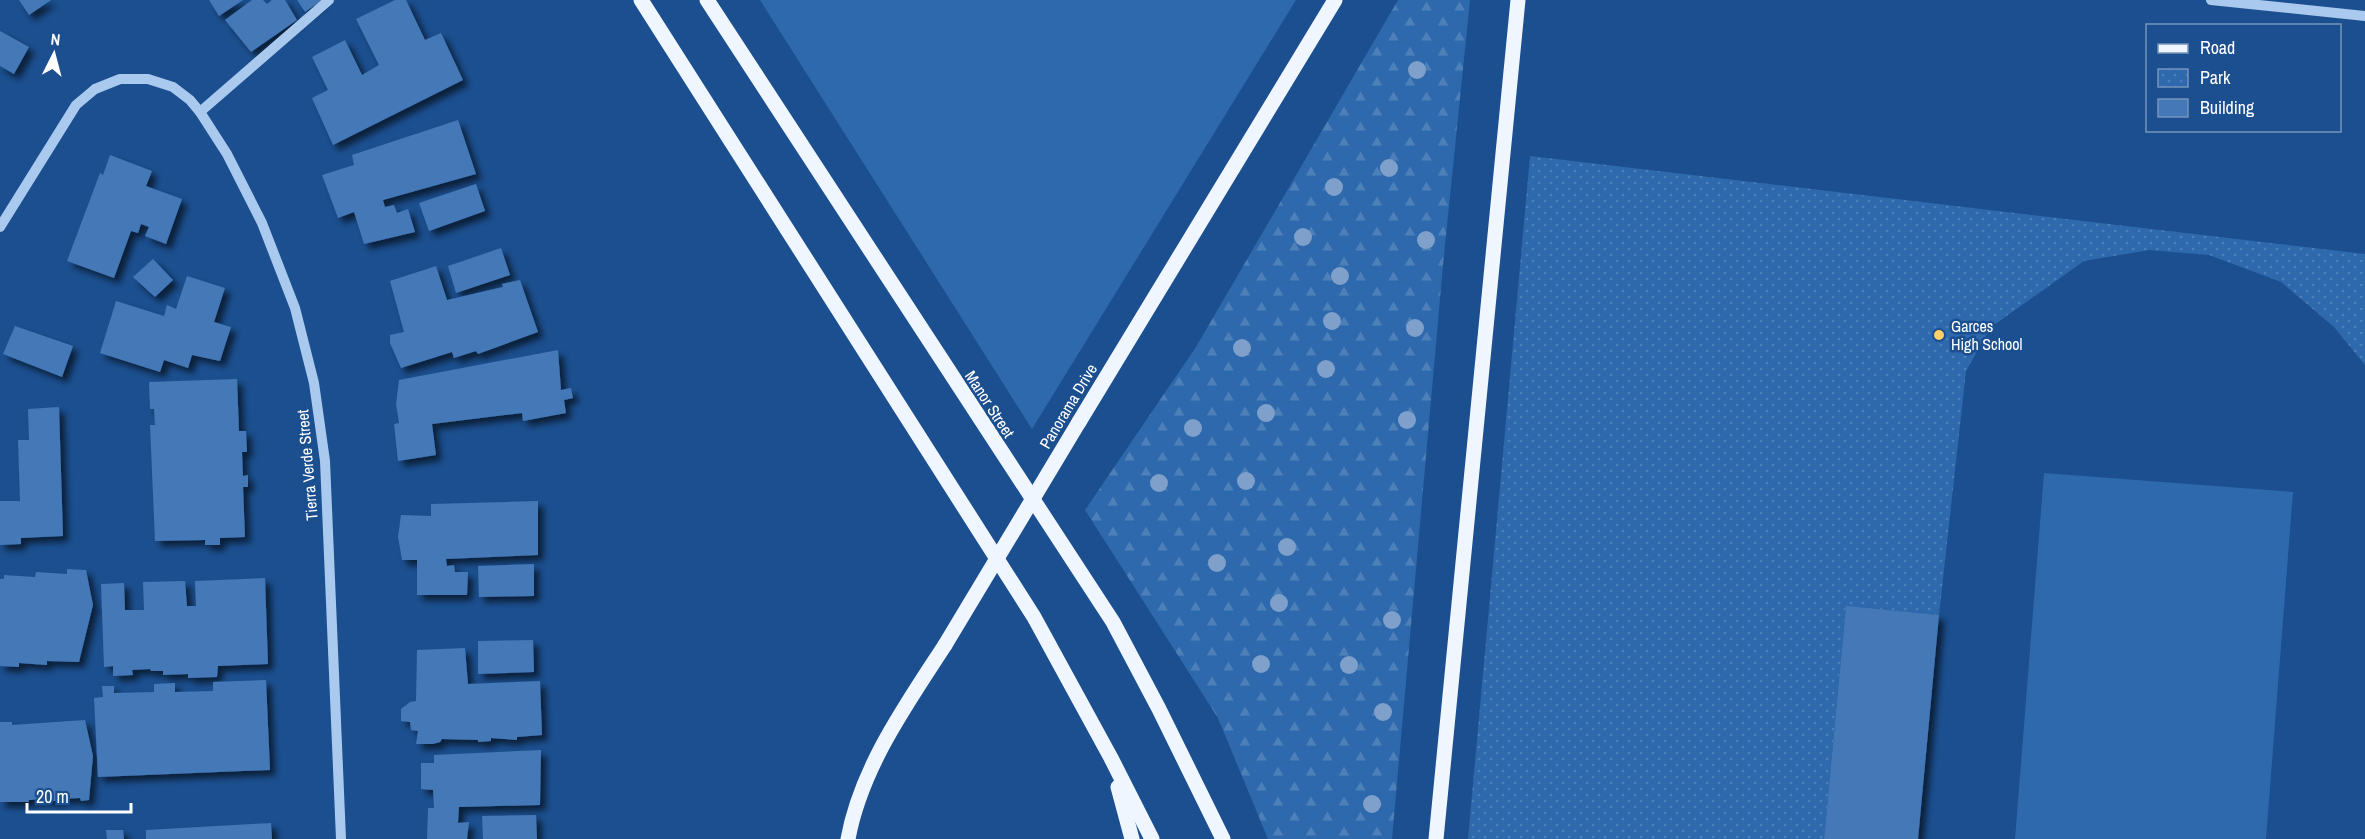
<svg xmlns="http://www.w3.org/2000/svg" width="2365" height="839" viewBox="0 0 2365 839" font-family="'Archivo Narrow',sans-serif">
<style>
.grass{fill:#2e69ad}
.forest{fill:url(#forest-firs)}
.park{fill:url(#park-dots)}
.building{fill:#4478b7;filter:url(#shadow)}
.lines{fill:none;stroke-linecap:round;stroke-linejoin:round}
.minor{stroke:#a9c9ee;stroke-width:10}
.major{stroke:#f0f6ff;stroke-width:15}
.major-bridge{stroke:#f0f6ff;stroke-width:15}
.tree{fill:#7ea0ca}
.poi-dot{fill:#ffd166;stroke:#1b4f8f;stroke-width:2}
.labels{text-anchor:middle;stroke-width:5;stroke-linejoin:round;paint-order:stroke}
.poi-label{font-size:16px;fill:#fff;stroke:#1b4f8f;text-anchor:start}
.street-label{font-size:16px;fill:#fff;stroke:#1b4f8f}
</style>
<defs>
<pattern id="forest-firs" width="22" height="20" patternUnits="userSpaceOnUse" patternTransform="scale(1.5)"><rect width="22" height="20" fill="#2e69ad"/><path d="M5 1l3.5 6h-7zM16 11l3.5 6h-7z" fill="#4d80b9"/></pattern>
<pattern id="park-dots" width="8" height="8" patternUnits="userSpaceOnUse" patternTransform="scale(1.5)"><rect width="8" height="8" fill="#2e69ad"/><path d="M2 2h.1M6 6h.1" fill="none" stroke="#4d80b9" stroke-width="1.8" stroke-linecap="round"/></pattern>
<filter id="shadow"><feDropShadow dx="5.5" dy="5.5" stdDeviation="3" flood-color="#0009"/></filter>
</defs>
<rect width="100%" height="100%" fill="#1b4f8f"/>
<g class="grass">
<polygon points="760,0 1296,0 1032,429"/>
<polygon points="2044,473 2293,492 2266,839 2015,839"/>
</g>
<polygon class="forest" points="1398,0 1470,0 1443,265 1392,839 1268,839 1218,718 1085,510 1196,347"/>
<polygon class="park" points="1530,156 2365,254 2365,365 2334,327 2281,282 2209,255 2149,250 2084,261 1991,327 1966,371 1939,615 1846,607 1824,839 1468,839"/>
<g class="building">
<polygon points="19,0 51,0 29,15"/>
<polygon points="209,0 243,0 219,16"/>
<polygon points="252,0 263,0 267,4 272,0 285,0 297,20 251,52 225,20"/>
<polygon points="297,0 322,0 305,12"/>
<polygon points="395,0 406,0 425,40 441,33 463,80 333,145 312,98 328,90 312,57 345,40 362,75 379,65 356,19"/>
<polygon points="0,31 29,47 14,74 0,66"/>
<polygon points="458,120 476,174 383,200 385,207 394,205 397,213 408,209 415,232 364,244 354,212 338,218 322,175 354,165 352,155"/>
<polygon points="110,155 152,171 146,186 182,199 166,244 145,236 149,227 141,224 138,233 131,231 114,278 67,261 100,173 103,175"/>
<polygon points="476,184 485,211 429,231 419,203"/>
<polygon points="501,248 510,275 456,293 448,266"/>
<polygon points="153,259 173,280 155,297 133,277"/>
<polygon points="436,266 447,300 503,287 502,284 520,280 538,332 478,354 476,351 454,358 452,352 401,368 390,343 390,335 404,332 390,281"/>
<polygon points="187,276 225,288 214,322 231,327 220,361 192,355 188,368 164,360 160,372 100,353 116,301 164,316 167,305 176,309"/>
<polygon points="15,326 73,346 62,377 3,354"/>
<polygon points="558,350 561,390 571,388 573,398 564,400 566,413 523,421 522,413 432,424 436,455 398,461 394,424 399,423 396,404 399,380"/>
<polygon points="237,379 239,431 246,431 247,452 242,452 243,476 248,475 248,487 243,487 245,537 220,538 220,545 205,545 205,540 155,541 150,425 155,425 154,409 150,409 149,382"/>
<polygon points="59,407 63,536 21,538 21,544 0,545 0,501 20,501 18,440 29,440 28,409"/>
<polygon points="538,501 538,555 446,559 447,566 454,565 455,572 468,572 467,595 417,595 417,560 402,560 398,537 401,515 431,516 431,504"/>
<polygon points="534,564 534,596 479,597 478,566"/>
<polygon points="67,569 86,570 93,605 79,662 47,661 47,665 19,663 19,667 0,666 0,579 4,579 4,575 35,577 36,572 67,574"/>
<polygon points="265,578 268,664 218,666 217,677 188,678 188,674 163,675 163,671 151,671 150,669 132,670 133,675 113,676 113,666 104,667 101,584 124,583 125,610 144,610 143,582 185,581 187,606 196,606 195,581"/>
<polygon points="1846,606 1939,615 1918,839 1824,839"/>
<polygon points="533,640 534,672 478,674 478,641"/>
<polygon points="465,648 468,684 540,681 542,735 517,737 517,740 491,738 491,741 478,742 478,740 442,739 440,742 433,744 416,744 418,731 411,730 410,722 401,721 401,709 410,702 416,701 417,650"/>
<polygon points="266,680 270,770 98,777 94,698 103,697 102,686 114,686 114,693 154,692 154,684 175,683 175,692 213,691 213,682"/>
<polygon points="85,720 93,756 89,800 81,801 80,798 60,799 60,801 51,801 50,799 29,800 29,802 0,802 0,722 12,722 12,725"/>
<polygon points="541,750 540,805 459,807 458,823 469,822 467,839 427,839 428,808 434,808 433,790 421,789 421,763 434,763 434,755"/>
<polygon points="536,815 537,839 483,839 482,816"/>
<polygon points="271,823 272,839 146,839 146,830"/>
<polygon points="106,830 123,830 124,839 107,839"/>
</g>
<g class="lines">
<g class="minor">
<polyline points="2211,0 2365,16"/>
<polyline points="200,112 329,0"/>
<polyline points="0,227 76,105 95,89 120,79 148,79 173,87 190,100 200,112 227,154 262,223 295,308 314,383 325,461 341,839"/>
</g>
<g class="major">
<polyline points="641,0 1034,617 1111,758 1152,839"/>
<polyline points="707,0 1113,622 1159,709 1223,839"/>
<polyline points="1079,422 1335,0"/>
<polyline points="1118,787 1132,839"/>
<path d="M848,839C861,768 906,705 945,645"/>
<polyline points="1436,839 1518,0"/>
</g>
<polyline class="major-bridge" points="945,645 1079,422"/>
</g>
<g class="tree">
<circle cx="1417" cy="70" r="9"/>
<circle cx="1389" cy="168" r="9"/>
<circle cx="1334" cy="187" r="9"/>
<circle cx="1303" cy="237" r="9"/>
<circle cx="1426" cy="240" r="9"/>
<circle cx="1340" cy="276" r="9"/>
<circle cx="1332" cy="321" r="9"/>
<circle cx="1415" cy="328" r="9"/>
<circle cx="1242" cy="348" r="9"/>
<circle cx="1326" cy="369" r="9"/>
<circle cx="1266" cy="413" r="9"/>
<circle cx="1407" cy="420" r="9"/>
<circle cx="1193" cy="428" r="9"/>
<circle cx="1246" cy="481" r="9"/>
<circle cx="1159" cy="483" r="9"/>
<circle cx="1287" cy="547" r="9"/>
<circle cx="1217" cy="563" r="9"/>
<circle cx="1279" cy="603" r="9"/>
<circle cx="1392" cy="620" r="9"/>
<circle cx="1261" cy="664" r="9"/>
<circle cx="1349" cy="665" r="9"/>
<circle cx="1383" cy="712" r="9"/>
<circle cx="1372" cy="804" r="9"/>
</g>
<circle class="poi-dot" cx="1939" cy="335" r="6"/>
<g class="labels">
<g class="poi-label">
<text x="1951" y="332">Garces<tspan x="1951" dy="18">High School</tspan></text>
</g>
<g class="street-label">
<text transform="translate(990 404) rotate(57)" y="6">Manor Street</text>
<text transform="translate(1068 406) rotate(-59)" y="6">Panorama Drive</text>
<text transform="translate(307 465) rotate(-95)" y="6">Tierra Verde Street</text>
</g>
</g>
<rect x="2146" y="24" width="195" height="108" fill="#1b4f8f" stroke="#7695bc" stroke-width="1.5"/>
<rect x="2158" y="44" width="30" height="9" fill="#f0f6ff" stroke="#7695bc" stroke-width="1.5"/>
<text x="2200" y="54" font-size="18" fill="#ffffff">Road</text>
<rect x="2158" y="69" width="30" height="18" fill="url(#park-dots)" stroke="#7695bc" stroke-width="1.5"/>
<text x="2200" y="84" font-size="18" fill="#ffffff">Park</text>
<rect x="2158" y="99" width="30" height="18" fill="#4478b7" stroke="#7695bc" stroke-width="1.5"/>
<text x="2200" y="114" font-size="18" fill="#ffffff">Building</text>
<g transform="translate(54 54) rotate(6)" stroke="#1b4f8f" stroke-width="4.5" paint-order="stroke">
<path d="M0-4.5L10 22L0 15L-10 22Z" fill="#ffffff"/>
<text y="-9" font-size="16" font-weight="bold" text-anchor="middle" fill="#ffffff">N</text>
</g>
<path d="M27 803v9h104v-9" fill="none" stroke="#ffffff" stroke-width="3"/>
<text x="36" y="803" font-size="18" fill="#ffffff" stroke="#1b4f8f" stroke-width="4.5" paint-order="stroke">20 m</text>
</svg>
